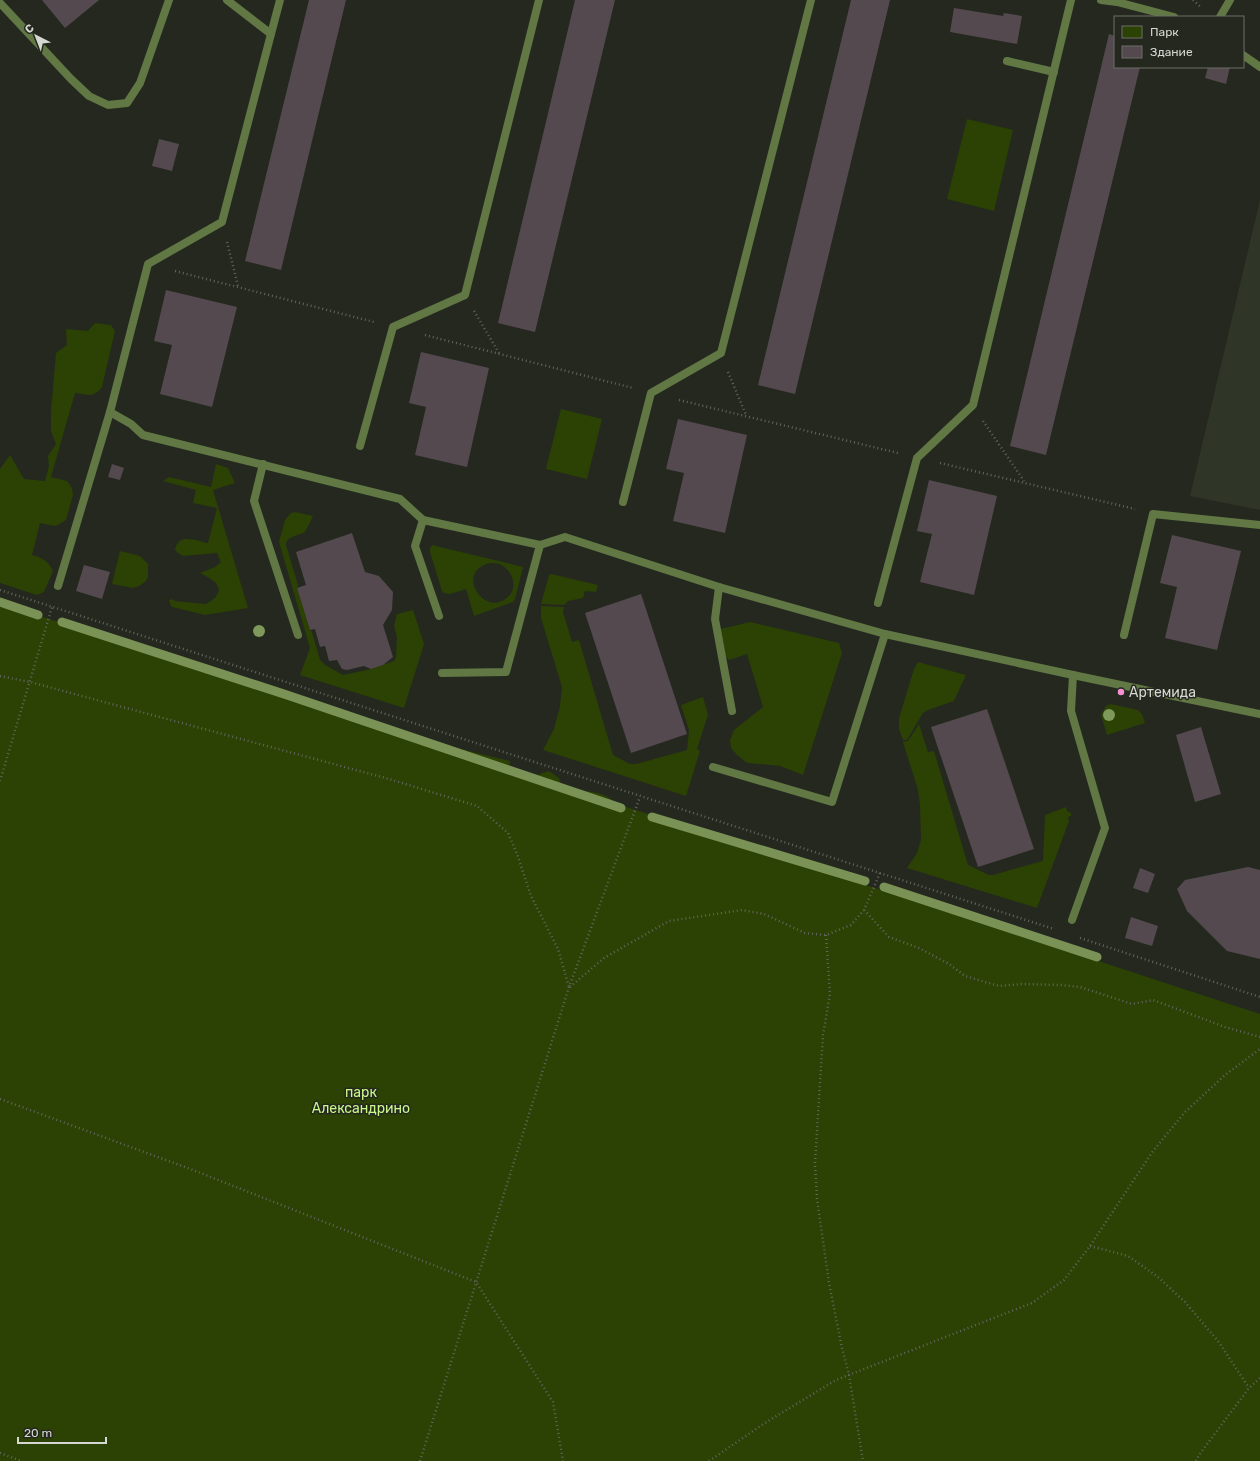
<svg xmlns="http://www.w3.org/2000/svg" width="1260" height="1461" viewBox="0 0 1260 1461" font-family="Rubik,sans-serif">
<style>
.built{fill:#2f3527}
.green{fill:#2c4104;fill-rule:evenodd}
.lines{fill:none;stroke-linecap:round;stroke-linejoin:round}
.stream{stroke:#7b9257;stroke-width:9}
.building{fill:#54494f}
.path{stroke:#62665e;stroke-width:2.5;stroke-dasharray:1 3;stroke-linecap:butt}
.service{stroke:#617744;stroke-width:8}
.tree{fill:#7e995a}
.poi-dot{fill:#f590d1;stroke:#24281f;stroke-width:1.5}
.labels{text-anchor:middle;stroke-width:3;stroke-linejoin:round;paint-order:stroke}
.poi-label{font-size:14px;fill:#d5d8d2;stroke:#24281f;text-anchor:start}
.park-label{font-size:14px;fill:#c8f68a;stroke:#24281f}
</style>
<rect width="100%" height="100%" fill="#24281f"/>
<polygon class="built" points="1260,200 1260,510 1190,496"/>
<g class="green">
<polygon points="967,119 1013,130 994,211 947,199"/>
<path d="M95,323L111,325L115,331L102,387C93,399 87,394 75,393L51,477L67,481L72,488L73,495L66,520L58,525L55,526L40,523L32,555C42,558 48,560 53,571L44,592L37,595L0,583V469L10,455L24,479L45,481L49,466L48,456L56,444L51,431V411L56,353L67,345L66,329L88,331Z"/>
<polygon points="561,409 602,419 587,479 546,469"/>
<path d="M216,464L228,468L235,483L213,490L248,608L205,615L172,607L171,606L169,600L171,599L175,601L206,604L215,598L219,591C218,581 209,578 200,573L215,567L221,562L217,553L183,556L178,553L175,550C178,532 196,541 208,543L217,508L193,503L196,490L163,481L169,477L211,487Z"/>
<path d="M295,512L313,516L305,532C298,536 286,536 286,545L298,585L297,588L310,630L312,632L320,660L325,665L343,675L348,674L371,669L394,661L396,657L397,637L394,626L397,614L413,610L424,644L404,708L300,675L310,648L279,542L285,520L291,513Z"/>
<path d="M432,545L523,567L515,599L513,602L474,616L466,589L450,594L444,593L442,591L430,552V549ZM490,563C493,563 497,563 499,564C512,569 519,587 508,597C484,619 454,571 490,563Z"/>
<polygon points="120,551 140,556 148,564 148,577 146,581 139,586 133,588 112,584"/>
<polygon points="551,574 598,585 596,592 585,591 583,598 568,601 564,605 541,604 549,575"/>
<path d="M0,603L419,739L510,761L509,769L535,777L542,773L549,771L559,778L561,786L585,793L587,791C597,793 609,794 614,803L772,854L796,859L804,865L943,910L956,912L961,916L1260,1014V1461H0Z"/>
<polygon points="541,606 564,607 563,612 572,642 579,640 613,755 630,764 636,764 687,750 689,730 681,705 703,697 708,715 697,749 700,751 686,796 543,750 554,729 560,706 562,687 541,618"/>
<path d="M750,622L839,643L842,653L803,775L780,766L747,763L737,755L731,748L730,740L734,730L763,707L747,654L729,660C721,654 721,638 721,629Z"/>
<polygon points="918,662 966,675 954,701 928,710 923,713 907,740 903,740 899,729 899,718 914,669"/>
<polygon points="1111,704 1138,710 1142,714 1145,723 1107,735 1101,715 1106,706"/>
<polygon points="919,724 928,752 934,751 968,865 989,875 993,875 1042,861 1043,860 1045,815 1066,807 1067,811 1071,813 1071,816 1068,817 1069,821 1037,908 907,868 917,853 921,840 920,805 918,790 903,742 908,741"/>
</g>
<g class="lines">
<g class="stream">
<polyline points="0,602 38,615"/>
<polyline points="62,622 287,695 621,808"/>
<polyline points="652,817 865,881"/>
<polyline points="884,887 1097,957"/>
</g>
</g>
<g class="building">
<polygon points="42,0 99,0 65,28"/>
<polygon points="309,0 346,0 281,270 245,261"/>
<polygon points="575,0 615,0 535,332 498,323"/>
<polygon points="851,0 890,0 795,394 758,385"/>
<polygon points="954,8 1003,16 1004,13 1022,16 1017,44 950,32"/>
<polygon points="1109,34 1115,36 1115,67 1140,67 1046,455 1010,446"/>
<polygon points="1208,67 1230,67 1226,84 1205,78"/>
<polygon points="159,139 179,144 172,171 152,166"/>
<polygon points="166,290 237,307 212,407 160,394 172,345 154,341"/>
<polygon points="421,352 489,368 467,467 415,455 426,407 409,403"/>
<polygon points="678,419 747,435 725,533 673,521 684,473 666,469"/>
<polygon points="112,464 124,468 120,480 108,477"/>
<polygon points="929,480 997,496 974,595 920,582 932,534 917,531"/>
<polygon points="352,533 365,572 379,576 393,592 392,610 383,625 393,657 383,665 371,669 364,666 347,670 342,669 337,660 329,661 325,646 320,647 315,629 310,630 297,588 306,585 296,552"/>
<polygon points="1172,535 1241,551 1217,650 1165,638 1177,587 1160,583"/>
<polygon points="84,565 110,572 102,599 76,591"/>
<polygon points="641,594 687,734 631,753 585,613"/>
<polygon points="987,709 1034,849 978,867 931,727"/>
<polygon points="1201,727 1221,794 1195,802 1176,735"/>
<polygon points="1248,867 1260,870 1260,959 1227,951 1187,911 1177,889 1185,880"/>
<polygon points="1140,868 1155,874 1148,893 1133,888"/>
<polygon points="1131,917 1158,926 1152,946 1125,938"/>
</g>
<g class="lines">
<g class="path">
<polyline points="1193,0 1202,8"/>
<polyline points="227,242 238,286"/>
<polyline points="175,271 374,322"/>
<polyline points="474,311 499,353"/>
<polyline points="425,335 633,388"/>
<polyline points="728,372 746,415"/>
<polyline points="679,400 898,453"/>
<polyline points="983,421 1024,481"/>
<polyline points="940,463 1135,509"/>
<polyline points="0,590 1054,929"/>
<polyline points="0,676 30,682 389,779 477,806 508,833 517,854 531,896 558,949 569,987"/>
<polyline points="0,781 52,607"/>
<polyline points="864,910 889,937 919,948 949,964 965,976 999,986 1022,984 1061,985 1080,987 1132,1004 1153,1000 1225,1027 1260,1037"/>
<polyline points="826,935 830,994 823,1035 815,1163 817,1199 829,1283 842,1348 849,1375 863,1461"/>
<polyline points="1080,938 1260,997"/>
<polyline points="570,987 604,958 669,921 742,910 764,914 805,933 826,935 851,925 864,910 880,873"/>
<polyline points="0,1099 193,1170 476,1282 553,1402 563,1461"/>
<polyline points="1090,1246 1128,1256 1158,1277 1185,1302 1218,1341 1249,1388"/>
<polyline points="0,1453 21,1461"/>
<polyline points="420,1461 569,987 640,797"/>
<polyline points="709,1461 765,1423 836,1380 1032,1303 1064,1280 1090,1246 1153,1151 1185,1112 1225,1075 1260,1049"/>
<polyline points="1196,1461 1199,1455 1249,1388 1260,1378"/>
</g>
<g class="service">
<polyline points="1101,0 1117,2 1174,17"/>
<polyline points="0,3 71,79 89,96 108,105 127,103 140,83 169,0"/>
<polyline points="1220,17 1230,0"/>
<polyline points="271,34 280,0"/>
<polyline points="1243,55 1260,67"/>
<polyline points="1007,61 1054,72"/>
<polyline points="110,412 131,424 143,435 400,499 423,520 540,545 565,537 719,587 885,634 1073,675 1260,714"/>
<polyline points="360,446 393,327 465,295 539,0"/>
<polyline points="263,464 254,501 298,635"/>
<polyline points="623,502 651,393 721,353 811,0"/>
<polyline points="423,520 415,546 439,616"/>
<polyline points="58,586 110,412 148,264 222,222 271,34 227,0"/>
<polyline points="719,587 715,619 732,711"/>
<polyline points="878,603 917,458 973,405 1071,0"/>
<polyline points="1124,635 1153,514 1260,525"/>
<polyline points="442,673 506,672 540,545"/>
<polyline points="713,767 832,802 885,634"/>
<polyline points="1072,920 1105,828 1071,711 1073,675"/>
</g>
</g>
<g class="tree">
<circle cx="259" cy="631" r="6"/>
<circle cx="1109" cy="715" r="6"/>
</g>
<circle class="poi-dot" cx="1121" cy="692" r="4"/>
<g class="labels">
<g class="poi-label">
<text x="1129" y="697">Артемида</text>
</g>
<g class="park-label">
<text x="361" y="1097">парк<tspan x="361" dy="16">Александрино</tspan></text>
</g>
</g>
<rect x="1114" y="16" width="130" height="52" fill="#24281f" stroke="#6b6e67"/>
<rect x="1122" y="26" width="20" height="12" fill="#2c4104" stroke="#6b6e67"/>
<text x="1150" y="36" font-size="12" fill="#d5d8d2">Парк</text>
<rect x="1122" y="46" width="20" height="12" fill="#54494f" stroke="#6b6e67"/>
<text x="1150" y="56" font-size="12" fill="#d5d8d2">Здание</text>
<g transform="translate(36 36) rotate(318)" stroke="#24281f" stroke-width="3" paint-order="stroke">
<path d="M0-3L7 15L0 10L-7 15Z" fill="#d5d8d2"/>
<text y="-6" font-size="11" font-weight="bold" text-anchor="middle" fill="#d5d8d2">С</text>
</g>
<path d="M18 1437v6h88v-6" fill="none" stroke="#d5d8d2" stroke-width="2"/>
<text x="24" y="1437" font-size="12" fill="#d5d8d2" stroke="#24281f" stroke-width="3" paint-order="stroke">20 m</text>
</svg>
